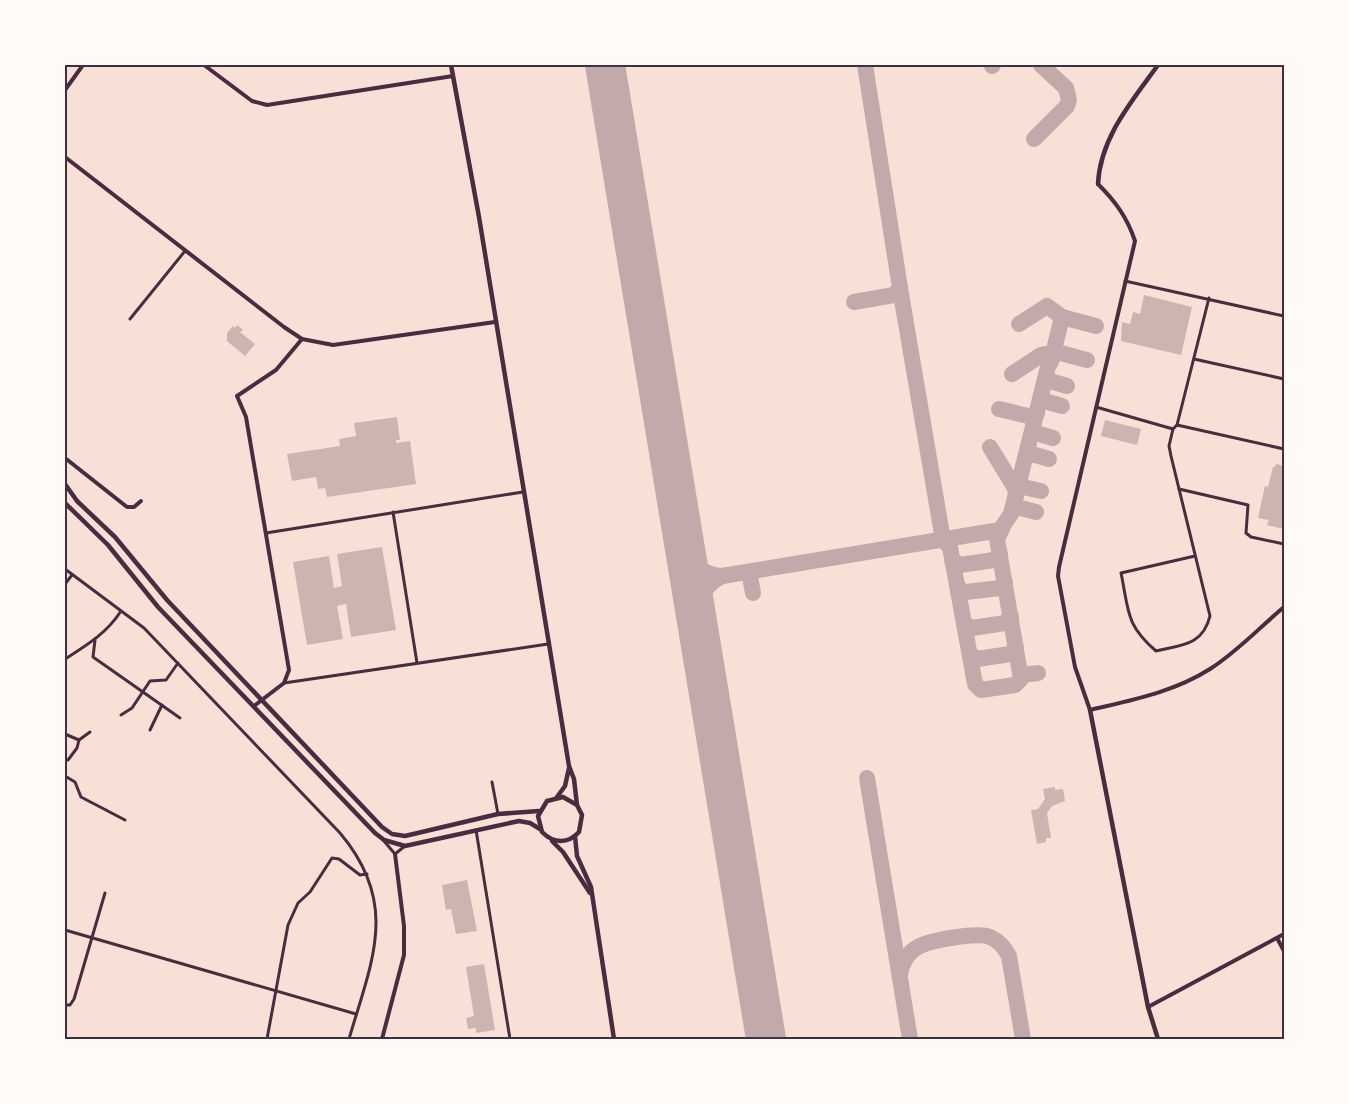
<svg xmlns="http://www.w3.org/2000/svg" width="1349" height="1104" viewBox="0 0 1349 1104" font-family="Merriweather,serif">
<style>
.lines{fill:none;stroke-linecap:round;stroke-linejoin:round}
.taxiway{stroke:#c3aaaa;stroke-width:16}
.runway{stroke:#c3aaaa;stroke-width:40}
.building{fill:#ccb4b1}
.minor{stroke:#4a2c40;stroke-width:3}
.tertiary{stroke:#4a2c40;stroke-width:4}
.secondary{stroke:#4a2c40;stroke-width:4.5}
.neatline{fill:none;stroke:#4a2c40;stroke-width:2}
</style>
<rect width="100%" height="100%" fill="#f7e1d7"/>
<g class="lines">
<g class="taxiway">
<polyline points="865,65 901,294 943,540 950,547 975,684 981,690 1015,685 1021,679 997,539 1002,529"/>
<polyline points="992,66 993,65"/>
<polyline points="1034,139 1067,106 1069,100 1066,88 1041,65"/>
<polyline points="854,302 894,295 900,288"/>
<polyline points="1062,317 1096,326"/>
<polyline points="1019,324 1047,306 1062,317 1051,362"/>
<polyline points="1053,351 1087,360"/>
<polyline points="1044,384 1050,381 1067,386"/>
<polyline points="1042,396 1045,401 1062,406"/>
<polyline points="999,409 1032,417 1037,413"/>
<polyline points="1033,429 1036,433 1053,438"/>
<polyline points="990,447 1015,488 1016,496"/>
<polyline points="1027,457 1032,454 1049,459"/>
<polyline points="1018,490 1023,487 1041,491"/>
<polyline points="1012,510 1017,507 1036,512"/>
<path d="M685,545C693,563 701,575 722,576L1000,530L1011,514L1050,359L1045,354L1041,355L1012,374"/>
<polyline points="952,560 960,565 994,560 1000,554"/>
<polyline points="753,571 750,577 753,593"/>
<polyline points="957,585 961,591 966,592 1000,588 1005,582"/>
<path d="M697,617C699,598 704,585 722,576"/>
<polyline points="964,623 972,628 1005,623 1011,616"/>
<polyline points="970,654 977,659 1010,654 1016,647"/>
<polyline points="1021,675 1038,673"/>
<polyline points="867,778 910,1039"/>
<path d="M900,975C901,964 908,952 918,947C930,940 977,932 990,937C999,941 1005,948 1009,956L1023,1039"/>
</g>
<polyline class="runway" points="605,65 766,1039"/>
</g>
<g class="building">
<polygon points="1144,295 1192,307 1181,355 1121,341 1122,322 1130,324 1133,312 1140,314"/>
<polygon points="237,325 243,330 240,332 255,344 245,356 227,341 227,333 233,326 235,328"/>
<polygon points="397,417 400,440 396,440 396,443 410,441 416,484 327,497 325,488 318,489 316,477 292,481 287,454 340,446 339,439 356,436 354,423"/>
<polygon points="1105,420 1141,429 1137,445 1101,436"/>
<polygon points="1276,464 1284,466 1284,529 1267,525 1269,520 1258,518 1265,486 1268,487 1273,467 1275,467"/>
<polygon points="382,547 396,630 351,637 346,604 337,606 343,639 307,645 293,562 329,556 334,588 342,586 337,554"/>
<polygon points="1055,787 1055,790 1063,789 1065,801 1052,806 1047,813 1051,838 1046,838 1046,842 1037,844 1031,810 1038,809 1045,799 1043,789"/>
<polygon points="467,880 477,931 456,934 451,909 446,910 442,885"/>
<polygon points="484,964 495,1030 476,1033 476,1028 468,1029 466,1018 474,1016 466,967"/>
</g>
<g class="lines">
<g class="minor">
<polyline points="1125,281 1284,316"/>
<polyline points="130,319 185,251"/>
<polyline points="1194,359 1284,379"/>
<polyline points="1096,407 1173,429 1177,425 1284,449"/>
<polyline points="1177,425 1209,298"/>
<path d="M1173,429L1169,446L1171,456L1210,616C1203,645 1182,645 1156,651C1125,624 1129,611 1121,573L1195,556"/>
<polyline points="1179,489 1248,505 1246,533 1251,537 1284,544"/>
<polyline points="393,512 417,663"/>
<polyline points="266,533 523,492"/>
<path d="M65,569L144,628L340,833C400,904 372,960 349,1039"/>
<polyline points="65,584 72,575"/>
<polyline points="95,640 93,657 180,718"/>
<path d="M65,659C87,645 107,633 121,611"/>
<polyline points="284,683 548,644"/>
<polyline points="121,715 132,708 150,681 166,680 178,663"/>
<polyline points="150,730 162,705"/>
<polyline points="65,734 79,740 77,748 68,760"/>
<polyline points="79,740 90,732"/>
<polyline points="65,776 75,782 81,797 125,820"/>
<polyline points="492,782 498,814"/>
<polyline points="476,830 510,1039"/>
<polyline points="384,841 395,854 405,846"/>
<polyline points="65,930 356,1014"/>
<polyline points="65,1005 70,1005 74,999 105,893"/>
<polyline points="267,1039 288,925 298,903 310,892 332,858 339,859 360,875 367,874"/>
</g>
<g class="tertiary">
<polyline points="204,65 252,101 267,105 453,76"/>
<polyline points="65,90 83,65"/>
<polyline points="65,157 284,327 302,339 333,345 495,322"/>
<path d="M1098,184C1115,201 1127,217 1135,241L1059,567L1058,576L1075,667L1090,710C1132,700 1174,692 1210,669C1237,652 1260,627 1284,607"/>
<polyline points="65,458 127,507 134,507 141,501"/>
<polyline points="254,706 284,683 289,670 246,417 237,396 276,370 302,339"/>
<polyline points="1277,938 1284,951"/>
<polyline points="1148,1007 1284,934"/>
<polyline points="382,1039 404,955 404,926 395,854"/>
</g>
<g class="secondary">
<path d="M451,65L479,217L569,766L574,779L577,805L582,815L579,832C568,844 554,844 542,832L538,816L547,801L563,797L577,805"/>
<path d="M1098,184C1100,138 1132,101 1158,65"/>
<polyline points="65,484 77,501 115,537 167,600 382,827 392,834 405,836 498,814 539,811"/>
<polyline points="65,503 108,545 158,607 375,833 384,840 405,846 519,821 530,823 540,829"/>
<polyline points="1090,710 1148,1007 1158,1039"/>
<polyline points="557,797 565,786 569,768"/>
<polyline points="575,836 577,856 591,887 614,1039"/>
<polyline points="552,841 563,852 590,893"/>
</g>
</g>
<rect width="1349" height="1104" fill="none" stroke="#fffaf5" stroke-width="132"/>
<rect x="66" y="66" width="1217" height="972" class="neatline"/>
</svg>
